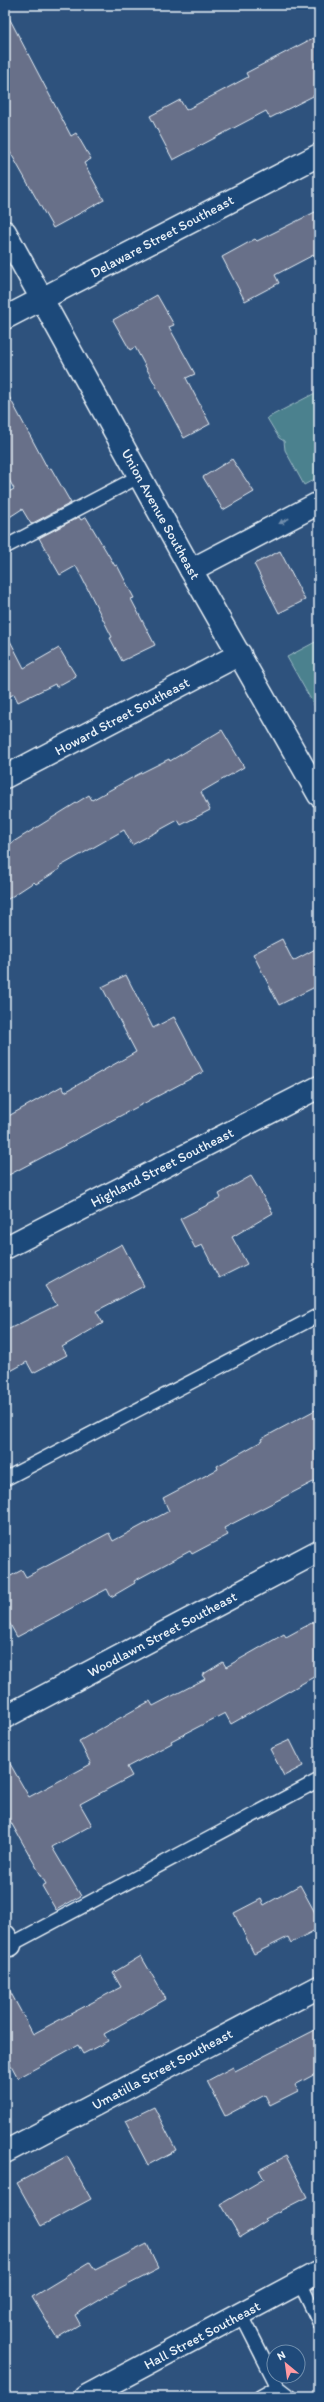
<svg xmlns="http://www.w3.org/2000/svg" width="324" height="2402" viewBox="0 0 324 2402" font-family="Itim,sans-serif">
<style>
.green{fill:#4c818e;stroke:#9ab9c3}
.building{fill:#687089;stroke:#e8f1f8}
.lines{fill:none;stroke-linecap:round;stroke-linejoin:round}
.lane-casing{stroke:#e8f1f8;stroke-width:16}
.street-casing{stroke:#e8f1f8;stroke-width:25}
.secondary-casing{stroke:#e8f1f8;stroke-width:25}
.lane{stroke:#1f4a7a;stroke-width:13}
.street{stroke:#1f4a7a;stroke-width:22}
.secondary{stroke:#1f4a7a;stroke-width:22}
.oneway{fill:#6f8dac}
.labels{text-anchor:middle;stroke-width:3;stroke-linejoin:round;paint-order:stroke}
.street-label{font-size:14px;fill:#e8f1f8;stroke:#1f4a7a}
</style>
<rect width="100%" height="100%" fill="#2e527d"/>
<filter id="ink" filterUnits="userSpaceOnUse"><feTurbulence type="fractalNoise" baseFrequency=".025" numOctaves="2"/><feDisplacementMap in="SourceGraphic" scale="8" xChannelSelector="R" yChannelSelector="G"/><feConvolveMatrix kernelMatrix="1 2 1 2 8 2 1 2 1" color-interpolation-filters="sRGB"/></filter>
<g filter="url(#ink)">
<g class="green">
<polygon points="319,391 319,482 317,478 304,485 285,450 284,441 279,438 267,418"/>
<polygon points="319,640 319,714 287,657"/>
</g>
<g class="building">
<polygon points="5,10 71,136 76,133 91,159 84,163 104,200 53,228 5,143"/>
<polygon points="319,35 319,93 270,118 266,111 173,160 150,116 180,100 186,110 248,77 246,73"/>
<polygon points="319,210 319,252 275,275 279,283 245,301 222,257 255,239 257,241"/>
<polygon points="157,295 174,325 169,327 195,374 186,378 210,424 184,438 135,347 130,350 113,320"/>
<polygon points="5,389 48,469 51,468 71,503 31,524 22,509 5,520 5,494 14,489 5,472"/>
<polygon points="232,459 254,492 223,510 203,477"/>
<polygon points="79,517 81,520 86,517 115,566 117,565 134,598 131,599 155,645 122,661 110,638 112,637 76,566 60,575 39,538"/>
<polygon points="280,551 305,600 279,613 254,564"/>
<polygon points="5,631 24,668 59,648 76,676 56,687 55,684 18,702 14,694 5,699"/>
<polygon points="222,730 244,767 201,792 210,810 181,825 178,820 132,845 124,830 59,867 60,869 36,884 34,882 5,901 5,847 89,795 92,800 137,775 169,759 170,761"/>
<polygon points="282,939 293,961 319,947 319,985 279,1005 253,954"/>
<polygon points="126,975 153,1028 174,1017 203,1072 5,1177 5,1118 62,1086 65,1092 136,1052 102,987"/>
<polygon points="251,1176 273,1213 232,1237 247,1264 219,1278 202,1245 195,1248 180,1219 221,1198 219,1194"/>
<polygon points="122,1244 144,1286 96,1311 103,1323 62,1347 67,1355 33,1373 27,1362 5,1374 5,1331 57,1305 45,1286"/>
<polygon points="319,1408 319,1479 224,1528 228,1535 192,1554 190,1551 134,1581 135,1583 111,1597 107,1589 17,1637 5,1615 5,1579 22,1570 26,1577 109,1533 113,1541 169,1511 163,1498 218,1469 217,1466 262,1441 261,1439"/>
<polygon points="319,1619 319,1674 231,1724 225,1713 171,1741 172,1743 127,1767 132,1776 80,1804 92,1825 52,1847 81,1896 56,1910 42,1886 46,1884 5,1812 5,1755 29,1797 91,1764 79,1741 150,1701 153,1706 205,1679 202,1675 223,1662 226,1667 284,1634 286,1637"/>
<polygon points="290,1740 303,1766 284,1776 270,1749"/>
<polygon points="300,1885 319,1920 319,1928 291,1943 288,1937 254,1954 234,1913 261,1899 264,1905"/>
<polygon points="141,1956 166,1999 104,2034 108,2041 83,2054 78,2045 18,2078 5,2054 5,1982 33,2034 121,1987 113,1973"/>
<polygon points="319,2028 319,2072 295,2085 298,2091 270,2105 265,2095 225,2116 207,2081 233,2067 235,2071"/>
<polygon points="154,2107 176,2150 148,2165 125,2121"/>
<polygon points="67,2156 91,2199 41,2226 17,2183"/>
<polygon points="286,2156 307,2197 264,2219 266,2221 240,2237 221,2204 264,2179 259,2170"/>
<polygon points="147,2244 159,2269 108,2295 75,2315 80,2324 57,2338 32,2297 90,2262 95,2270"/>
</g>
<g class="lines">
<defs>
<g id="lane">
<polyline points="5,547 140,476"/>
<polyline points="5,1479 319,1315"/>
<polyline points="10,1945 319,1780"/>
<polyline points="300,2283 319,2322"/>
<polyline points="241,2314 278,2387 291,2397"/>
<polyline points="260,2397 278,2387"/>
</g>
<g id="street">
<polyline points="5,232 191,570 319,795"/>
<polyline points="5,318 319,155"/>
<polyline points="191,570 319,503"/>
<polyline points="5,777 240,654"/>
<polyline points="5,1248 319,1087"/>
<polyline points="5,1717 319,1551"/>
<polyline points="5,1936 10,1945"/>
<polyline points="5,2152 319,1987"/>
</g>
<polyline id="secondary" points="85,2397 319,2272"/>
</defs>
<use href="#lane" class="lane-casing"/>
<use href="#street" class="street-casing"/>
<use href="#secondary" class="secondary-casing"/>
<use href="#lane" class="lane"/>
<use href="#street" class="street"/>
<use href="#secondary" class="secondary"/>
</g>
<defs><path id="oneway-solid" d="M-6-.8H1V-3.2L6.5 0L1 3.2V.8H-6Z"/></defs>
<use class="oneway" href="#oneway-solid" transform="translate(284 521) rotate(152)"/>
</g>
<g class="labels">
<g class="street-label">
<text transform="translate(162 236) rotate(-28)" y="5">Delaware Street Southeast</text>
<text transform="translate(161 514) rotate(61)" y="5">Union Avenue Southeast</text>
<text transform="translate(122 716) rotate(-28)" y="5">Howard Street Southeast</text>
<text transform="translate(162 1167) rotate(-27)" y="5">Highland Street Southeast</text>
<text transform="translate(162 1634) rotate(-28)" y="5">Woodlawn Street Southeast</text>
<text transform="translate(162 2069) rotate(-28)" y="5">Umatilla Street Southeast</text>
<text transform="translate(202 2335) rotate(-28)" y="5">Hall Street Southeast</text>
</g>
</g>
<rect width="324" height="2402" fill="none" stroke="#1f4a7a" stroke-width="20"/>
<rect x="10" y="10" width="304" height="2382" fill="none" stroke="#e8f1f8" stroke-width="1.5" filter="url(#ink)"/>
<g transform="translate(286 2364) rotate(331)"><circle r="19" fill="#1f4a7a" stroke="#6f8dac"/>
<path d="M0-3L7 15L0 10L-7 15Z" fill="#ff9aa2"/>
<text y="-6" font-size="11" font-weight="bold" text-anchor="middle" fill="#e8f1f8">N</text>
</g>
</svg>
